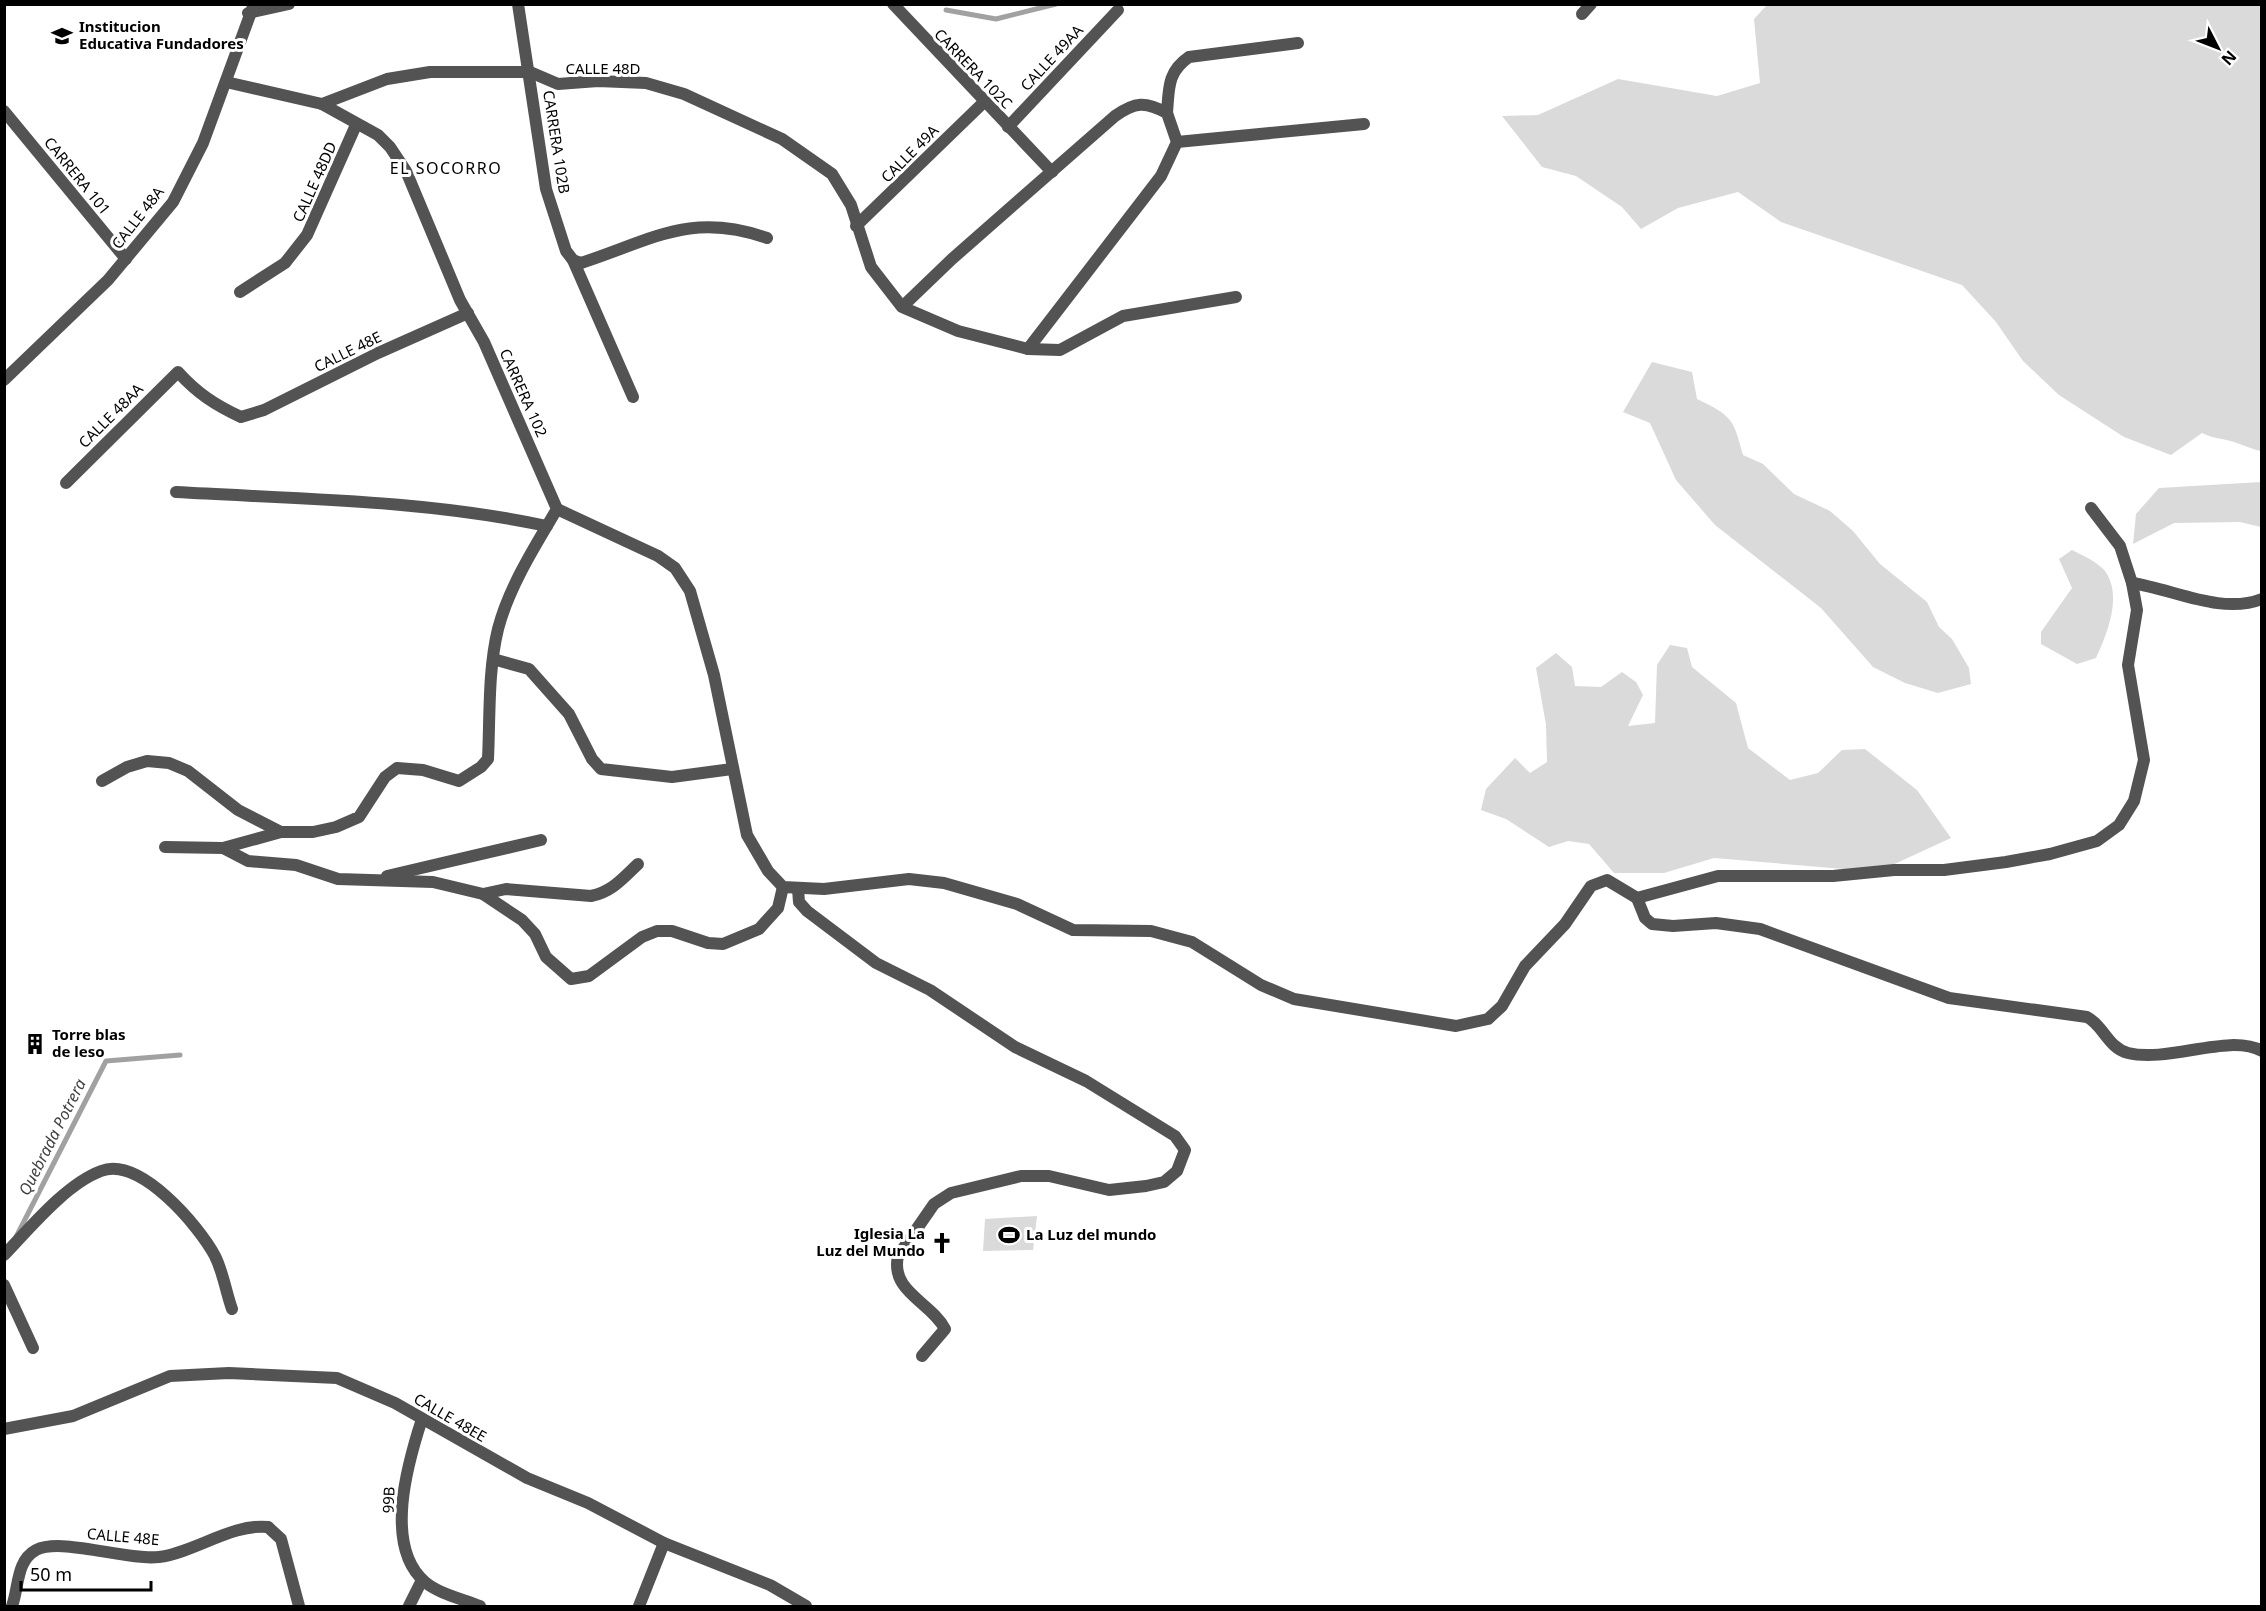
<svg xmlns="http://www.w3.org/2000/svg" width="2266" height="1611" viewBox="0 0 2266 1611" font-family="'Noto Sans',sans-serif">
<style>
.green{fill:#dadada}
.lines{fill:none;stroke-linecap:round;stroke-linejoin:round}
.stream{stroke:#a1a1a1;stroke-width:5}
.minor{stroke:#535353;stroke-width:12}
.tertiary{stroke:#535353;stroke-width:12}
.labels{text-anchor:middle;stroke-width:6;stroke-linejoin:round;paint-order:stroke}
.poi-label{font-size:15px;font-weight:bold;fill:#000;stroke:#fff;text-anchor:start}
.street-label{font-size:15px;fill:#000;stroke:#fff}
.neighbourhood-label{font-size:16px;letter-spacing:1.5px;fill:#000;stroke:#fff}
.water-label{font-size:16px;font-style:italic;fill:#424242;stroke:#fff}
</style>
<rect width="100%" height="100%" fill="#fff"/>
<g class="green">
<path d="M1767,5H2261V451C2251,449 2244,445 2234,442C2221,438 2215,439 2202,433L2171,455L2124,437L2059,395L2023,361L1996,322L1962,285L1781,222L1738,192L1678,208L1641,229L1622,207L1576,176L1542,167L1502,116L1538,115L1618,79L1717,96L1760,83L1754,19Z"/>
<path d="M1652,362L1692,372L1697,399C1732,416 1733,418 1743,455L1763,464L1794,494L1830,511L1853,531L1880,564L1927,602L1939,627L1952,639L1969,668L1971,684L1938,693L1905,683L1873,667L1821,608L1715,525L1676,480L1650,423L1623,412Z"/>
<polygon points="2261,482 2261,527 2240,522 2174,523 2133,544 2136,514 2159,488"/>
<path d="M2072,550C2082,555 2098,562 2105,571C2123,596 2107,634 2096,658L2077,664L2041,644V632L2072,588L2059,559Z"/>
<polygon points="1670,645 1687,648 1692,667 1736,703 1748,748 1790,780 1818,773 1842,750 1865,749 1917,790 1951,838 1888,867 1855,870 1714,858 1664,873 1614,873 1589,844 1568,841 1549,847 1506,819 1481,810 1486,789 1515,758 1530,773 1547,762 1546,725 1536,668 1556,653 1572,667 1575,686 1601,687 1622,672 1636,682 1643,695 1628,726 1655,723 1657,665"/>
<polygon points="1037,1216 1033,1250 983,1251 985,1219"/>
</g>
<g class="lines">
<g class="stream">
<polyline points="946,10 996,19 1056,4"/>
<polyline points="16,1237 106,1061 180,1055"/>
</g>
<g class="minor">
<path d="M518,4L546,189L566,251L573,260L581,263C652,240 691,211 767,238"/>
<polyline points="893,4 1052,172"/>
<polyline points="248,13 289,4"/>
<polyline points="1582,14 1591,4"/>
<path d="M322,104L387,79L430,72H530L558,84L598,81L646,83L684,94L782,139L832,174L851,205L871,267L902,307L958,331L1028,349L1161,176L1177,142L1167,113C1145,101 1135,102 1115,116L952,259L902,307"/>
<polyline points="4,111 126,259"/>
<path d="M1167,113C1169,89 1167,72 1189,57L1298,43"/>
<polyline points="1008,127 1118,10"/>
<polyline points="1177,142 1364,124"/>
<polyline points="856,226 984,102"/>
<polyline points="573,260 633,397"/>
<polyline points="240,292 285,263 307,235 356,125"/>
<polyline points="1028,349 1060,350 1123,316 1236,297"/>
<polyline points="4,380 108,280 173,202 203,143 254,4"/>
<path d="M66,483L178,372C197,393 215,405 241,417L264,410L378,353L468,313"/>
<path d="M176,492C299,499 425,500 547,526"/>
<polyline points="557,509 658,556 675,568 690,591 714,675 747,835 768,871 783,887 824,889 909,879 944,883 1017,904 1073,930 1151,931 1192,942 1261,985 1294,999 1456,1026 1488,1019 1502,1006 1525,966 1565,924 1591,886 1607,880 1637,898 1718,876 1833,876 1894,870 1944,870 2006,862 2050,854 2097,841 2119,825 2134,801 2144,760 2128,665 2137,610 2132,583 2120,546 2091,508"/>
<path d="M2132,583C2173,589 2221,615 2262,599"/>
<polyline points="493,659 529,669 569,714 592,759 601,769 672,777 732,769"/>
<path d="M102,781L127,767L147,761L169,763L188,771L238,810L281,832H313L336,827L359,817L385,777L397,768L423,770L459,781L481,767L488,759C490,716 488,670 498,629C509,587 535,546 557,509L484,342L460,300L406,171L390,147L378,135L322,104L226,82"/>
<polyline points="281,832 223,848 248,861 296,865 338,879 433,882 483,894 522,920 535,934 546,957 571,979 589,976 642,937 657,931 672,931 708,943 723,944 759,929 778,908 783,887"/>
<polyline points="165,847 223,848"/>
<polyline points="387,876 541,840"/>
<path d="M798,889L799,902L807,911L876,963L930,990L1015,1047L1086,1081L1175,1136L1185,1150L1177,1171L1164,1182L1146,1186L1109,1190L1049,1176H1021L951,1193L934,1204L898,1256C890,1292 931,1302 945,1329L922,1356"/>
<path d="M483,894L506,889L591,896C612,892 623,878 638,864"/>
<path d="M1637,898L1645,918L1652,924L1673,926L1716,923L1760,929L1949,998L2087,1017C2103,1025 2108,1048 2128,1053C2169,1063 2229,1033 2262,1051"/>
<path d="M4,1255C30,1228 66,1184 101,1171C140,1156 199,1226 215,1256C223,1272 226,1292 232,1309"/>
<polyline points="4,1285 33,1348"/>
<path d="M422,1419C408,1462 383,1546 425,1582C439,1594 463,1599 480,1606"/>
<polyline points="4,1429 73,1416 170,1376 229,1373 337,1378 395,1403 527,1478 588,1503 664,1543 770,1585 806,1606"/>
<path d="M12,1606C19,1587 16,1561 36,1550C62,1537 127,1561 159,1557C193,1553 233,1523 268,1527"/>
<polyline points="409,1606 422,1580"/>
<polyline points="639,1606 664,1543"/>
</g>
<polyline class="tertiary" points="268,1527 281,1539 299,1606"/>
</g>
<defs>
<symbol id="school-bare" viewBox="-9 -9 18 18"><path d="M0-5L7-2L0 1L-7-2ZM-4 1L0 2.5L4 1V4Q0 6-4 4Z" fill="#000" stroke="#fff" stroke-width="2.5" paint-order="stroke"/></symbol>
<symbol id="building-bare" viewBox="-9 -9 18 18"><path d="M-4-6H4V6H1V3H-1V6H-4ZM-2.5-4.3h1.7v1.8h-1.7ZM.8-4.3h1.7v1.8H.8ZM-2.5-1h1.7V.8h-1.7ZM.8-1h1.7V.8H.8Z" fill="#000" stroke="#fff" stroke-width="2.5" paint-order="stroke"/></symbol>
<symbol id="stadium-bare" viewBox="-9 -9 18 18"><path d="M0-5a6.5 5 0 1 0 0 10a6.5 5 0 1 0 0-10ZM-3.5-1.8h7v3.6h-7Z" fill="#000" stroke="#fff" stroke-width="2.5" paint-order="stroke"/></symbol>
<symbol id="church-bare" viewBox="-9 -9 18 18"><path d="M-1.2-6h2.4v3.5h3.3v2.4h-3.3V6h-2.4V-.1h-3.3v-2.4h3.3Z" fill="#000" stroke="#fff" stroke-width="2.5" paint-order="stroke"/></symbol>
</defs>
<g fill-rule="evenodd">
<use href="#school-bare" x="47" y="21" width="30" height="30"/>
<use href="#building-bare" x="20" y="1029" width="30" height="30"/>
<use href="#stadium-bare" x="994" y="1220" width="30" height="30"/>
<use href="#church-bare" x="927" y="1228" width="30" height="30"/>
</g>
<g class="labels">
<g class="poi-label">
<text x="79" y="32">Institucion<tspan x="79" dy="17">Educativa Fundadores</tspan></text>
<text x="52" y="1040">Torre blas<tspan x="52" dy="17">de leso</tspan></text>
<text x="925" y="1239" text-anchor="end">Iglesia La<tspan x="925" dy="17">Luz del Mundo</tspan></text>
<text x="1026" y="1240">La Luz del mundo</text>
</g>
<g class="street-label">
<text transform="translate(1052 58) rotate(-47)" y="5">CALLE 49AA</text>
<text x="603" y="74">CALLE 48D</text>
<text transform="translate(973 69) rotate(46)" y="5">CARRERA 102C</text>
<text transform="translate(556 142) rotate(81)" y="5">CARRERA 102B</text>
<text transform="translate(910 154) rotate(-45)" y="5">CALLE 49A</text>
<text transform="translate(77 176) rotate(51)" y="5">CARRERA 101</text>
<text transform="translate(315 182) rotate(-66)" y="5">CALLE 48DD</text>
<text transform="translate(138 218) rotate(-52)" y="5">CALLE 48A</text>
<text transform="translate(348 352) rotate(-26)" y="5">CALLE 48E</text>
<text transform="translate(523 393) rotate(66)" y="5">CARRERA 102</text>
<text transform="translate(111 416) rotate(-45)" y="5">CALLE 48AA</text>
<text transform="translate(450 1418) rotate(30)" y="5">CALLE 48EE</text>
<text transform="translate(389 1500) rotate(-88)" y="5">99B</text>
<text transform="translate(123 1537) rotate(5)" y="5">CALLE 48E</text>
</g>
<g class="neighbourhood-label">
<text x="446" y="174">EL SOCORRO</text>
</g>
<g class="water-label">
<text transform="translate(52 1137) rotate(-63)" y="6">Quebrada Potrera</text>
</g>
</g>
<rect width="2266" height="1611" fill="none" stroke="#000000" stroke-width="12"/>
<g transform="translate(2218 48) rotate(132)" stroke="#ffffff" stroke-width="4.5" paint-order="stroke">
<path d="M0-4.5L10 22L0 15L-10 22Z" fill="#000000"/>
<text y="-9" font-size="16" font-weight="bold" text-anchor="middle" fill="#000000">N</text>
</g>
<path d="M21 1581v9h130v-9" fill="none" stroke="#000000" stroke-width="3"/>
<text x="30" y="1581" font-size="18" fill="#000000" stroke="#ffffff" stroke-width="4.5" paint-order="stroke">50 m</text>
</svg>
